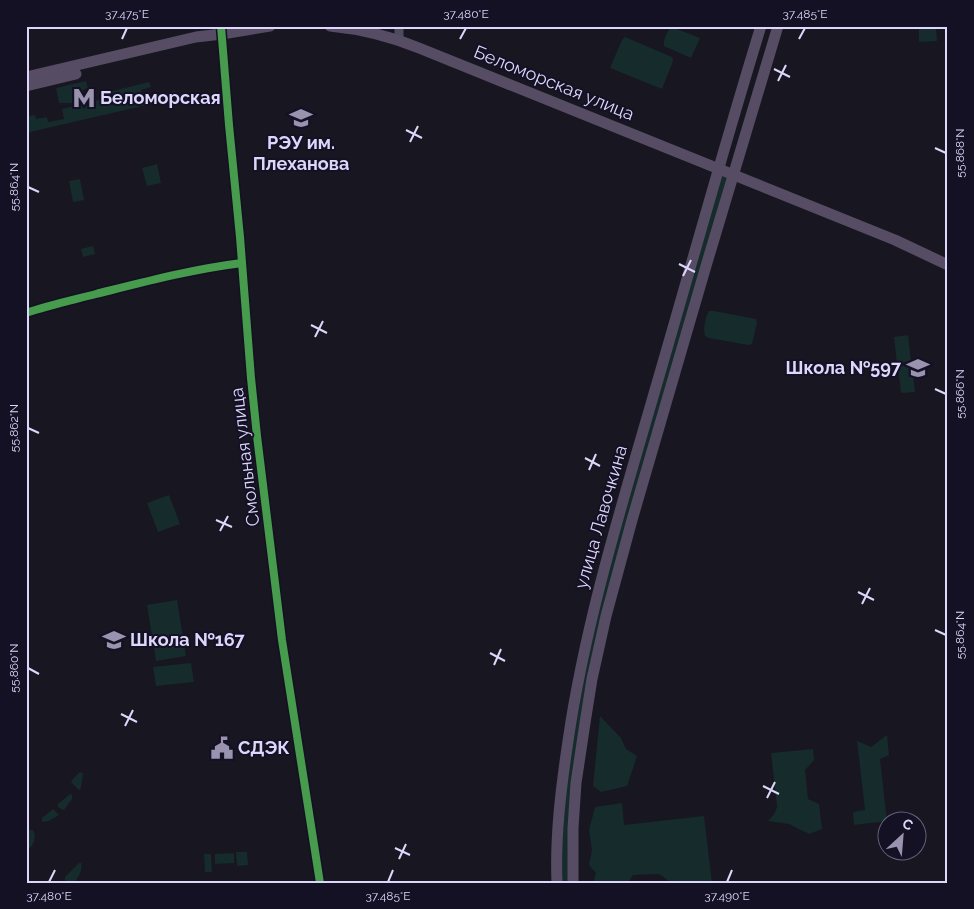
<svg xmlns="http://www.w3.org/2000/svg" width="974" height="909" viewBox="0 0 974 909" font-family="Raleway,sans-serif">
<style>
.green{fill:#152b2c}
.lines{fill:none;stroke-linecap:round;stroke-linejoin:round}
.minor{stroke:#4d4b60;stroke-width:9}
.major{stroke:#564c64;stroke-width:11}
.cycleway-casing{stroke:#151125;stroke-width:11}
.cycleway{stroke:#469c4c;stroke-width:8}
.ticks{fill:none;stroke:#ded7fc;stroke-width:2}
.labels{text-anchor:middle;stroke-width:4;stroke-linejoin:round;paint-order:stroke}
.street-label{font-size:18px;fill:#ded7fc;stroke:#151125}
.poi-label{font-size:18px;font-weight:bold;fill:#ded7fc;stroke:#151125;text-anchor:start}
.neatline{fill:none;stroke:#ded7fc;stroke-width:2}
.ticks-label{font-size:12px;text-anchor:middle;fill:#ded7fc}
</style>
<rect width="100%" height="100%" fill="#181620"/>
<g class="green">
<polygon points="919,26 936,26 937,41 919,42"/>
<path d="M672,27L700,38L691,58L664,46C663,40 667,30 672,27Z"/>
<polygon points="625,37 672,57 673,61 662,89 610,68 622,40"/>
<polygon points="86,81 88,88 83,90 85,99 70,103 59,103 56,88"/>
<polygon points="149,82 151,87 141,90 143,99 175,91 177,98 26,133 26,117 35,115 36,119 47,117 48,122 64,119 62,109 107,98 109,105 116,104 115,96 110,97 109,92"/>
<polygon points="157,164 161,183 147,186 142,168"/>
<polygon points="718,168 733,174 645,475 585,723 573,883 557,883 576,690"/>
<polygon points="80,179 84,200 73,202 69,181"/>
<polygon points="93,246 95,254 83,257 81,249"/>
<path d="M709,311H714L756,319L757,323L752,344L748,345L709,338L705,336C703,330 705,317 709,311Z"/>
<polygon points="908,335 911,362 897,364 894,337"/>
<polygon points="912,365 915,392 901,393 898,366"/>
<polygon points="169,495 180,524 158,532 147,503"/>
<polygon points="177,600 186,656 156,661 147,605"/>
<polygon points="191,663 194,682 156,686 153,667"/>
<polygon points="600,716 621,738 626,749 637,756 627,786 601,792 593,786"/>
<polygon points="887,735 889,755 880,759 887,821 854,825 853,812 865,810 857,741 871,747"/>
<path d="M813,749L814,760L805,770L808,799L819,804L822,829L809,834L789,824L768,821C773,816 776,812 777,806L771,753Z"/>
<polygon points="80,772 83,773 81,788 79,790 71,782 73,779"/>
<polygon points="70,794 72,795 72,799 64,810 61,809 58,807 58,804"/>
<polygon points="622,803 624,825 704,816 712,883 672,883 659,874 633,875 628,883 593,883 596,873 589,865 592,850 589,830 595,807"/>
<polygon points="53,809 59,815 49,821 42,822 42,818"/>
<path d="M26,830H33C37,837 34,846 27,850L26,849Z"/>
<polygon points="236,852 247,852 248,865 237,866"/>
<polygon points="234,853 234,863 215,864 215,854"/>
<polygon points="204,854 211,854 212,872 205,872"/>
<path d="M79,863H81C83,871 78,877 74,883H67L65,880V877Z"/>
</g>
<g class="lines">
<g class="minor">
<polyline points="221,26 229,125 240,237 251,378 257,436 282,640 320,883"/>
<polyline points="399,26 399,40"/>
<path d="M26,313C49,305 73,300 96,294C144,282 193,269 242,263"/>
</g>
<g class="major">
<path d="M330,26C361,29 390,36 419,48L895,240L948,265"/>
<polyline points="26,77 196,37 222,34 270,26"/>
<polyline points="26,86 76,74"/>
<path d="M557,883C555,836 561,788 568,741C585,624 620,511 653,397C689,274 723,149 761,26"/>
<polyline points="573,883 573,828 576,783 585,723 592,679 606,616 632,520 706,266 778,26"/>
</g>
<defs>
<g id="cycleway">
<polyline points="221,26 229,125 240,237 251,378 257,436 282,640 320,883"/>
<path d="M26,313C49,305 73,300 96,294C144,282 193,269 242,263"/>
</g>
</defs>
<use href="#cycleway" class="cycleway-casing"/>
<use href="#cycleway" class="cycleway"/>
</g>
<path class="ticks" d="M122,39L127,28M460,39L466,28M799,39L805,28M774,69L790,77M778,81L786,65M406,130L422,138M410,142L418,126M935,148L946,153M28,187L39,192M679,264L695,272M683,276L691,260M311,325L327,333M315,337L323,321M935,389L946,394M28,428L39,433M585,458L600,466M589,470L596,454M216,520L232,527M220,531L228,516M858,592L874,600M862,604L870,588M935,630L946,635M490,653L505,661M494,665L501,649M28,668L39,674M121,714L137,722M125,726L133,710M763,786L779,794M767,798L775,782M395,848L410,855M399,859L406,844M49,882L55,870M388,882L393,870M727,882L732,870"/>
<defs>
<symbol id="metro-bare" viewBox="-9 -9 18 18"><path d="M-5.5 5V-5H-3L0 0L3-5H5.5V5H3V-.5L0 4L-3-.5V5Z" fill="#9993af" stroke="#151125" stroke-width="2.5" paint-order="stroke"/></symbol>
<symbol id="university-bare" viewBox="-9 -9 18 18"><path d="M0-5L7-2L0 1L-7-2ZM-4 1L0 2.5L4 1V4Q0 6-4 4Z" fill="#9993af" stroke="#151125" stroke-width="2.5" paint-order="stroke"/></symbol>
<symbol id="school-bare" viewBox="-9 -9 18 18"><path d="M0-5L7-2L0 1L-7-2ZM-4 1L0 2.5L4 1V4Q0 6-4 4Z" fill="#9993af" stroke="#151125" stroke-width="2.5" paint-order="stroke"/></symbol>
<symbol id="civic-bare" viewBox="-9 -9 18 18"><path d="M-.6-6.5H3V-4.5H.6V-3L4-1V1h2V6H-6V1h2V-1L-.6-3ZM-1.2 2.5V6h2.4V2.5Z" fill="#9993af" stroke="#151125" stroke-width="2.5" paint-order="stroke"/></symbol>
</defs>
<g fill-rule="evenodd">
<use href="#metro-bare" x="68" y="82" width="32" height="32"/>
<use href="#university-bare" x="285" y="102" width="32" height="32"/>
<use href="#school-bare" x="902" y="352" width="32" height="32"/>
<use href="#school-bare" x="98" y="624" width="32" height="32"/>
<use href="#civic-bare" x="206" y="732" width="32" height="32"/>
</g>
<g class="labels">
<g class="street-label">
<text transform="translate(554 83) rotate(22)" y="6">Беломорская улица</text>
<text transform="translate(245 457) rotate(-97)" y="6">Смольная улица</text>
<text transform="translate(601 517) rotate(-74)" y="6">улица Лавочкина</text>
</g>
<g class="poi-label">
<text x="100" y="104">Беломорская</text>
<text x="301" y="149" text-anchor="middle">РЭУ им.<tspan x="301" dy="21">Плеханова</tspan></text>
<text x="901" y="374" text-anchor="end">Школа №597</text>
<text x="130" y="646">Школа №167</text>
<text x="238" y="754">СДЭК</text>
</g>
</g>
<rect width="974" height="909" fill="none" stroke="#151125" stroke-width="55"/>
<g transform="translate(902 836) rotate(26)"><circle r="24" fill="#151125" stroke="#65607b"/>
<path d="M0-4L9 19L0 12L-9 19Z" fill="#9993af"/>
<text y="-8" font-size="14" font-weight="bold" text-anchor="middle" fill="#ded7fc">С</text>
</g>
<rect x="28" y="28" width="918" height="854" class="neatline"/>
<g class="ticks-label">
<text x="127" y="18">37.475°E</text>
<text x="466" y="18">37.480°E</text>
<text x="805" y="18">37.485°E</text>
<text transform="translate(960 153) rotate(-90)" y="4">55.868°N</text>
<text transform="translate(14 187) rotate(-90)" y="4">55.864°N</text>
<text transform="translate(960 394) rotate(-90)" y="4">55.866°N</text>
<text transform="translate(14 428) rotate(-90)" y="4">55.862°N</text>
<text transform="translate(960 635) rotate(-90)" y="4">55.864°N</text>
<text transform="translate(14 668) rotate(-90)" y="4">55.860°N</text>
<text x="49" y="900">37.480°E</text>
<text x="388" y="900">37.485°E</text>
<text x="727" y="900">37.490°E</text>
</g>
</svg>
